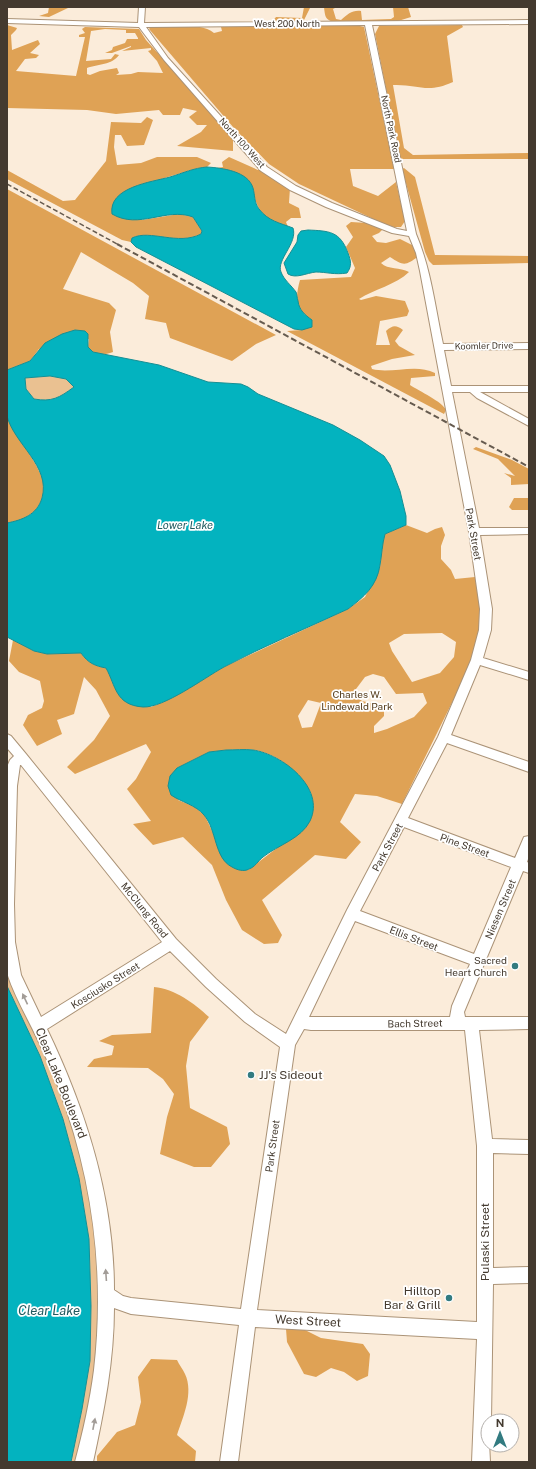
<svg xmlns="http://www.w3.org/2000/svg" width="536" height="1469" viewBox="0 0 536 1469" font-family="'Public Sans',sans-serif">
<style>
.green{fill:#eac191}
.forest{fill:#dfa255;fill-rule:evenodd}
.water{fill:#03b3bf;stroke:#168f94;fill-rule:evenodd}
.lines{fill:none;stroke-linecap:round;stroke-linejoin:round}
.minor-casing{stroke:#ab9377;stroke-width:2}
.minor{fill:#fff;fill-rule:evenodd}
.rail-far1{stroke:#665b4f;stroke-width:1.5;stroke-dasharray:5 2.5;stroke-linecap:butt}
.rail{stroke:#665b4f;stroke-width:2;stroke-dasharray:6 3;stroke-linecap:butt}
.oneway{fill:#a29c97}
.poi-dot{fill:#327b81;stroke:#fff;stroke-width:1.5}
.labels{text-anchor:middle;stroke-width:3.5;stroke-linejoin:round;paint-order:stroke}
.far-street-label{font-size:9px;fill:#443a2f;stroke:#fff}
.street-label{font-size:10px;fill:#443a2f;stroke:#fff}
.park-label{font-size:10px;fill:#533a19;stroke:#fff}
.poi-label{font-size:10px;fill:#443a2f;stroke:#fff;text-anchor:end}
.water-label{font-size:11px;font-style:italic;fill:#225b60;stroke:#fff}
.near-poi-label{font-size:12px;fill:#443a2f;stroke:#fff;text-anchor:start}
.near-street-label{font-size:12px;fill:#443a2f;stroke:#fff}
.near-water-label{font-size:13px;font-style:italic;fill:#225b60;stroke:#fff}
</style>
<rect width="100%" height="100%" fill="#fbecda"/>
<g class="green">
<path d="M50,376L66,379L74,387C59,398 53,402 34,399L26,389L25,378Z"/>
<polygon points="7,958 43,1042 91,1181 103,1322 80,1462 71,1462 82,1409 90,1361 91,1306 89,1239 79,1178 63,1119 40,1056 7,986"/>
</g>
<g class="forest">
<polygon points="49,7 80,7 68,8 49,17 39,16 48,13"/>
<polygon points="304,7 323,7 310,8 303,22 272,22 276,17 302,18"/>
<path d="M324,7H337L333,9L336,19L341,20C348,14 352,10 361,11L362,20L391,19L394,17L393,7H408L411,17L398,21L334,22C325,20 325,16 324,7Z"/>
<path d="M7,25L17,28L16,30L11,35L12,50L38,40L40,44L30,53L39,55L36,58L25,59L16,71L76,76L85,37H79V35L85,33L82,29L85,27L139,29L146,40L233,137V151L177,146L201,132L207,125H197L189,117L197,111L183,108L180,115H163L159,110L116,114L87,110L7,108ZM105,29L126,30V33H135L138,38V39H127L125,43L113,47L112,50L105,53H112L131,46V47L122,51L151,48V50L148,51L157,61L163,73L138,72L131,74L116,75L119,73L117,68L100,71L90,75L87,74V68C98,64 112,65 119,55L115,54L111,59L86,61L91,31Z"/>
<path d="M462,25L463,27L447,36L453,82C427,94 418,84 393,85L404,148L413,155L529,153V159H400L375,34L379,26Z"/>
<path d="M151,26C168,26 201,22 214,33L222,31L221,27L233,26H360L364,27L394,169H350L353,186L378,196L396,182L405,221L401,227H394L384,224L299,184L269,164L233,127L149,29Z"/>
<path d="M147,117L153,120L144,145L127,146L121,135H115L114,147L117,165L141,163L157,157H197L211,163L207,167C194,168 183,173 171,176C150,183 135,184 117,198L142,220L179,214L193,217L202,231L201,234C178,246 149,229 132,238L131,242L122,240L7,179V170L63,201L75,200L106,161L111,122L141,123Z"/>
<path d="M229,157L258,170L261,168L290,188L289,203L299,208L301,218H291L286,222L288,227C263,219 257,212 252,186L217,168L223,167L222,162Z"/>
<polygon points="404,168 415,177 435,255 529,256 529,263 433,265 429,261 425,252 402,169"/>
<path d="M7,189L276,335L256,344L232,361L170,338L166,323L145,319L149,296L133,283L81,252L63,289L109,303L116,310L110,332L113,352C104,355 95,357 88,347L89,339L39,349L30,361L7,370Z"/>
<path d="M351,222L367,223L383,229L379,233L372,236L377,242L386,243L400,239L416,247L419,256C405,266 404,266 390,257L381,263C388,270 400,267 409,272C396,285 374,289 359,299L361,300L376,296L405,301L409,311L407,316L380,321L376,345H390L386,331C393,325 396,325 403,330L395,341L399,346L415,355L392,359L371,366L372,369C392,374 416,363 435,373V376L411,378L410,385C419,391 443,402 446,410L444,414L287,331L302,330L312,320C295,309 295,298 300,280L351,277L355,268L346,247L353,237L346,226Z"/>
<polygon points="7,417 36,465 43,479 44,491 41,502 35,511 22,520 7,523"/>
<polygon points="476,447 512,460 529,469 529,484 511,485 511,478 504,473 515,476 498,459 473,449"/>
<polygon points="514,498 529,498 529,510 512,510 509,507"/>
<path d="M406,525L427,533L435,529L442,527L445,535L441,546V559L451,570L455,579L475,577L481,615L474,658L402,804L377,796L355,794L340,822L361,842L346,859L315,855L262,900L282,935L278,943L264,944L242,930L226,900L212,865L183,837L153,845L133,824L151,821L127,789L136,779L151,752L146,744L75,774L67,767L94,740L110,716L96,690L84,677L74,714L57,720L62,734L37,746L23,725L28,715L42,708L44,701L40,681L19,672L9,661L13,640L34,651L47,654L81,653C88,663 95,666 106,668L112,677V682L151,707L165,701L224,667L348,609L365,597L380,567L382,543L385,534ZM442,633L456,642L454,657L440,673L412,682L392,651L389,643L404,634ZM373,674L384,677L396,694L423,693L427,703L414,717L387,729L374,733V726L384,716V706L362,701L353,693L365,677ZM308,700L321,703L312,727L302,728L298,716ZM226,750C235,750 245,749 254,750C279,754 299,772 311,793L277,848L248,870L213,833L205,816L195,807L178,800L177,768L209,752Z"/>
<path d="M154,987C175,989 194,1003 209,1017L190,1042L186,1066L190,1108L227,1127L230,1144L211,1167H194L160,1154L167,1117L174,1094L163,1079L148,1068L87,1067L94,1059L112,1055L114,1046L99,1041L112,1035L151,1033Z"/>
<polygon points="301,1328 321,1338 363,1344 370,1354 368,1376 357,1381 344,1372 331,1368 316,1377 304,1374 287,1342 286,1329"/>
<path d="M151,1359L177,1360C179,1365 183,1369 185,1374C194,1393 183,1417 177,1435L196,1451L195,1462H97V1456L117,1432L135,1425L141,1402L138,1377Z"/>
</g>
<g class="water">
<path d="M207,167C222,168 248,171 253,188C255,195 254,202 259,209C268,221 280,223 293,228C298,243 276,260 281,272C284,280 291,285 296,292C297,294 297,298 298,301C299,310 305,315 312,320V327L302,330L294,329L136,247L131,242L132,238C150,229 178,246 201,234L202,231L193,217C166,207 139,230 112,214C108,187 152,182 170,177C183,173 194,168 207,167Z"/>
<path d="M308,230C329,231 340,231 348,253C351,261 352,266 347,273C335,275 326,272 316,272C306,273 296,279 288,274L284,263L297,242L298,235L301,231Z"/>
<path d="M75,330L85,331L88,334V347L93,352L159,365L208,382L241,384L248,387L258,394L333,425L360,440L384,456L390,465L400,491L406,516V525L385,534C382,545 382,554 380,565C377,586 364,597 348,609C307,628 264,646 224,667C204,678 164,708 143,707C115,705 116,686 106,668C95,666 88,663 81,653L47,654L34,651L7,637V523C22,520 37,515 42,498C51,466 14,444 7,416C4,405 7,382 7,370L30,361L45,343L62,334ZM50,376L66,379L74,387C59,398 52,402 34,399L26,389L25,378Z"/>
<path d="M226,750C235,750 244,749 253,750C282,754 326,788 310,821C301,839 278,845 263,857C258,861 255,867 249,869C244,872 237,870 232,867C214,858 217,830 204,815C196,805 181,802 171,795L168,786L170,776L177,768L209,752Z"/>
<polygon points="7,986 40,1056 63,1119 79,1178 89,1239 91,1306 90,1361 82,1409 71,1462 7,1462"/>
</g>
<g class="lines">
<defs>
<path id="minor" d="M139,7H145L144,23L529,20V24L372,25L416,234C431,269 435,307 443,344L529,343V349L444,350L451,386H529V392H480L529,419V426L477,398L470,392H452L479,528H529V534L480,535L492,609L491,630L483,658L529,672V680L480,665L451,735L529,762V772L447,743L408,818L515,858L524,837L529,836V856L527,862L529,863V873L523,871L464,1012L465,1017H529V1029L479,1030L492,1139L529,1140V1154L493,1153V1268L529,1267V1283L493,1284L491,1421H488L490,1462H472L477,1339L255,1327L238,1462H220L239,1325L131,1314L114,1308C114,1361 104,1411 93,1462H75C83,1432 90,1401 94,1370C105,1275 93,1179 59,1089C51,1068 42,1048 32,1028C23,1010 13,992 7,973V767L10,760L14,756L7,748V734L11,736L26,754L176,939L216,979L255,1014L286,1034L347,910L438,737L471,660L479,630L480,609L469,532L420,271L416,253L409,236L392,233L326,207L290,190L261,171L164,60L139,27L7,23V19L138,23ZM365,25L407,231L397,229L332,203L296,186L267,167L168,58L146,27ZM20,765H21L162,942L41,1017L21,975L15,942L14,904L17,786ZM404,827L511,867L474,954L360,911ZM355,921L470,964L452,1006L450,1017H309ZM170,951L206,987L245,1022L280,1047L241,1309L131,1298L123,1296L114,1290C114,1198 86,1110 47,1029ZM304,1029L311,1030H465L477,1146V1322L257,1310L295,1045Z"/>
</defs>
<use href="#minor" class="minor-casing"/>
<use href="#minor" class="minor"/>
<polyline class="rail-far1" points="7,184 119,245"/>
<polyline class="rail" points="117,244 529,467"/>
</g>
<defs><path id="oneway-solid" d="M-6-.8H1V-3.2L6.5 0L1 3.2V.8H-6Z"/></defs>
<g class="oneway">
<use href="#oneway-solid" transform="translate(25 999) rotate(-115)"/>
<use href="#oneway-solid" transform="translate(106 1275) rotate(-94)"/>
<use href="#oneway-solid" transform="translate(94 1424) rotate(-79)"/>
</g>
<g class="poi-dot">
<circle cx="515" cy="966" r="4"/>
<circle cx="251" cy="1075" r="4"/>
<circle cx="449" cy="1298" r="4"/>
</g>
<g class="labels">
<g class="far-street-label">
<text x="287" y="27">West 200 North</text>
<text transform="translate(391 129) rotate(78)" y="3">North Park Road</text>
<text transform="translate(242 143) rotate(48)" y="3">North 100 West</text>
<text transform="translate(484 346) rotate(-1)" y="3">Koomler Drive</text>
</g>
<g class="street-label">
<text transform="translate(474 534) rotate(80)" y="4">Park Street</text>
<text transform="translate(465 845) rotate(20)" y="4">Pine Street</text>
<text transform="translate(387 847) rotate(-62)" y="4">Park Street</text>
<text transform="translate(500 909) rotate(-67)" y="4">Niesen Street</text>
<text transform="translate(145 910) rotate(51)" y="4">McClung Road</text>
<text transform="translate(414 938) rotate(21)" y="4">Ellis Street</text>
<text transform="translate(105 985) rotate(-32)" y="4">Kosciusko Street</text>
<text transform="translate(415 1023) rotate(-1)" y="4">Bach Street</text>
<text transform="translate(272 1146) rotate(-82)" y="4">Park Street</text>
</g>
<g class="park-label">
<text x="357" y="698">Charles W.<tspan x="357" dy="12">Lindewald Park</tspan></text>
</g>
<g class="poi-label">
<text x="507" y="964">Sacred<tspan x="507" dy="12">Heart Church</tspan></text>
</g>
<g class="water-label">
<text x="185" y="529">Lower Lake</text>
</g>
<g class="near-poi-label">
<text x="259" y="1079">JJ's Sideout</text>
<text x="441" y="1295" text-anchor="end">Hilltop<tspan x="441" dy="14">Bar &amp; Grill</tspan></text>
</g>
<g class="near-street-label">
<text transform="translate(61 1083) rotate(68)" y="4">Clear Lake Boulevard</text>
<text transform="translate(485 1242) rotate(-90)" y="4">Pulaski Street</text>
<text transform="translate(308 1321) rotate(3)" y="4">West Street</text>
</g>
<g class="near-water-label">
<text x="49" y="1315">Clear Lake</text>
</g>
</g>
<rect width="536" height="1469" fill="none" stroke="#443a2f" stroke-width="16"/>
<g transform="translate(500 1433)"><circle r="19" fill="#ffffff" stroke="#b4b0ac"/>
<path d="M0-3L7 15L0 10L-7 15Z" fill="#327b81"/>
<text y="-6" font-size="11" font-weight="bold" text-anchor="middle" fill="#443a2f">N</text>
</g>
</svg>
